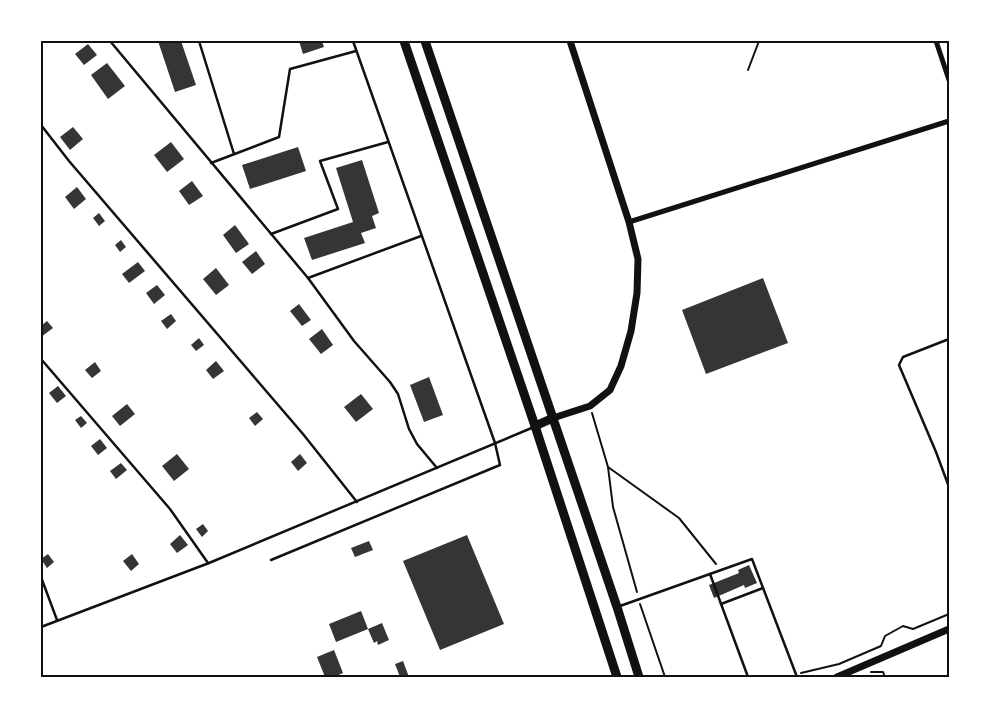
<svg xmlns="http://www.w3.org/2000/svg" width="990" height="718" viewBox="0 0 990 718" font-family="Raleway,sans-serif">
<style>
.building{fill:#353535}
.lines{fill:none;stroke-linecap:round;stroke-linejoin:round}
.path{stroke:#111;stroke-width:2}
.service{stroke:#111;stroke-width:2.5}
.minor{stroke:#111;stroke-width:5}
.tertiary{stroke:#111;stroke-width:7}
.primary{stroke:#111;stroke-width:9}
.neatline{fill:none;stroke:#111;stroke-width:2}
</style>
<rect width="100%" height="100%" fill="#fff"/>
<g class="building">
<polygon points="158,41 181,41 196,85 175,92"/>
<polygon points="299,41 322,41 324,47 303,54"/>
<polygon points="88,44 97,55 84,65 75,54"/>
<polygon points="107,63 125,86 108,99 91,75"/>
<polygon points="73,127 83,139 70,150 60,137"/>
<polygon points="171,142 184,159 167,172 154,155"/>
<polygon points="298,147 306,171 250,189 242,165"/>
<polygon points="362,160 379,213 372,216 376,228 361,233 365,243 312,260 304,238 353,222 336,168"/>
<polygon points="192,181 203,196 189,205 179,191"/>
<polygon points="77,187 86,199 74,209 65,197"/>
<polygon points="99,213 105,221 99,226 93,218"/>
<polygon points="235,225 249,244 236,253 223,235"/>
<polygon points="121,240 126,247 120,252 115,245"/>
<polygon points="256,251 265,264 252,274 242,262"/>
<polygon points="138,262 145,271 129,283 122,274"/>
<polygon points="216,268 229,285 216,295 203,279"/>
<polygon points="763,278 788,343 706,374 682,310"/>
<polygon points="157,285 165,295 154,304 146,293"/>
<polygon points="299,304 311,320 302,326 290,311"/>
<polygon points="171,314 176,321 167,329 161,321"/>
<polygon points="47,321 53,328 41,337 41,326"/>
<polygon points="322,329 333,345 321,354 309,339"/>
<polygon points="199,338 204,345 196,351 191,345"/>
<polygon points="216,361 224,371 213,379 206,370"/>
<polygon points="95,362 101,371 92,378 85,370"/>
<polygon points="429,377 443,415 424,422 410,385"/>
<polygon points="58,386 66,396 57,403 49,393"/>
<polygon points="361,394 373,409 356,422 344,407"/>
<polygon points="127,404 135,414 120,426 112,416"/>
<polygon points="257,412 263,419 255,426 249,418"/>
<polygon points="81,416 87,423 81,428 75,420"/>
<polygon points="100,439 107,448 98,455 91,446"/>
<polygon points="177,454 189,469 174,481 162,466"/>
<polygon points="300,454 307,463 298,471 291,462"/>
<polygon points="121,463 127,470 116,479 110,471"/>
<polygon points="203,524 208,531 202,537 196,529"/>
<polygon points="180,535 188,545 177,553 170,544"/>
<polygon points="467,535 504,624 440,650 403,561"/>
<polygon points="369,541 373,550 355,557 351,548"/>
<polygon points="48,554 54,562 47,568 41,559"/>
<polygon points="132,554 139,564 131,571 123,561"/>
<polygon points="749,565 757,583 745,588 744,585 714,598 709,585 739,573 738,570"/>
<polygon points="361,611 368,629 382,623 389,640 378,645 377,641 374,643 368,629 336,642 329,624"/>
<polygon points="334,650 343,673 334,677 325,677 317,657"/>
<polygon points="403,661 409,677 400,677 395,664"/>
</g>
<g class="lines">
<g class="path">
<polyline points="748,70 759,41"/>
<polyline points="592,413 608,467 613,507 637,592"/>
<polyline points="608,467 679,518 716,564"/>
<polyline points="640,604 665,677"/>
<polyline points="871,672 883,672 885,677"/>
<polyline points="801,673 839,664 881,646 885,636 903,626 913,629 949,614"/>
</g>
<g class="service">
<polyline points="110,41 308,278 354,341 390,382 398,394 409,429 417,444 437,468"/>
<polyline points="199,41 234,154"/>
<polyline points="41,125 69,161 303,434 357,502"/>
<polyline points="211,163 279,137 290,69 356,51"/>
<polyline points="271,234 338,209 320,161 388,142"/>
<polyline points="308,278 421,236"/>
<polyline points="949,339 903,357 899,365 936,452 949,487"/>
<polyline points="41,359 170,509 208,563"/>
<polyline points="271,560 500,465 495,443 353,41"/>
<polyline points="710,574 748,677"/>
<polyline points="41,577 57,620"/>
<polyline points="721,604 763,588"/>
<polyline points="620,606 752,559 797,677"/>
<polyline points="41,627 209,563 534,427"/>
<polyline points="945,677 949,675"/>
</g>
<g class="minor">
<polyline points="936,41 949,80"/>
<polyline points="629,222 949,121"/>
</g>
<g class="tertiary">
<polyline points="553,418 590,406 610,390 621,366 631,331 637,293 638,259 629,222 570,41"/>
<polyline points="837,677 949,629"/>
</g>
<g class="primary">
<polyline points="404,41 535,426 617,677"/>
<polyline points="425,41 617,607 639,677"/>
<polyline points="535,426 553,418"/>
</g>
</g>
<rect width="990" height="718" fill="none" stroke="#ffffff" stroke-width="85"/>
<rect x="42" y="42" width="906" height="634" class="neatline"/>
</svg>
